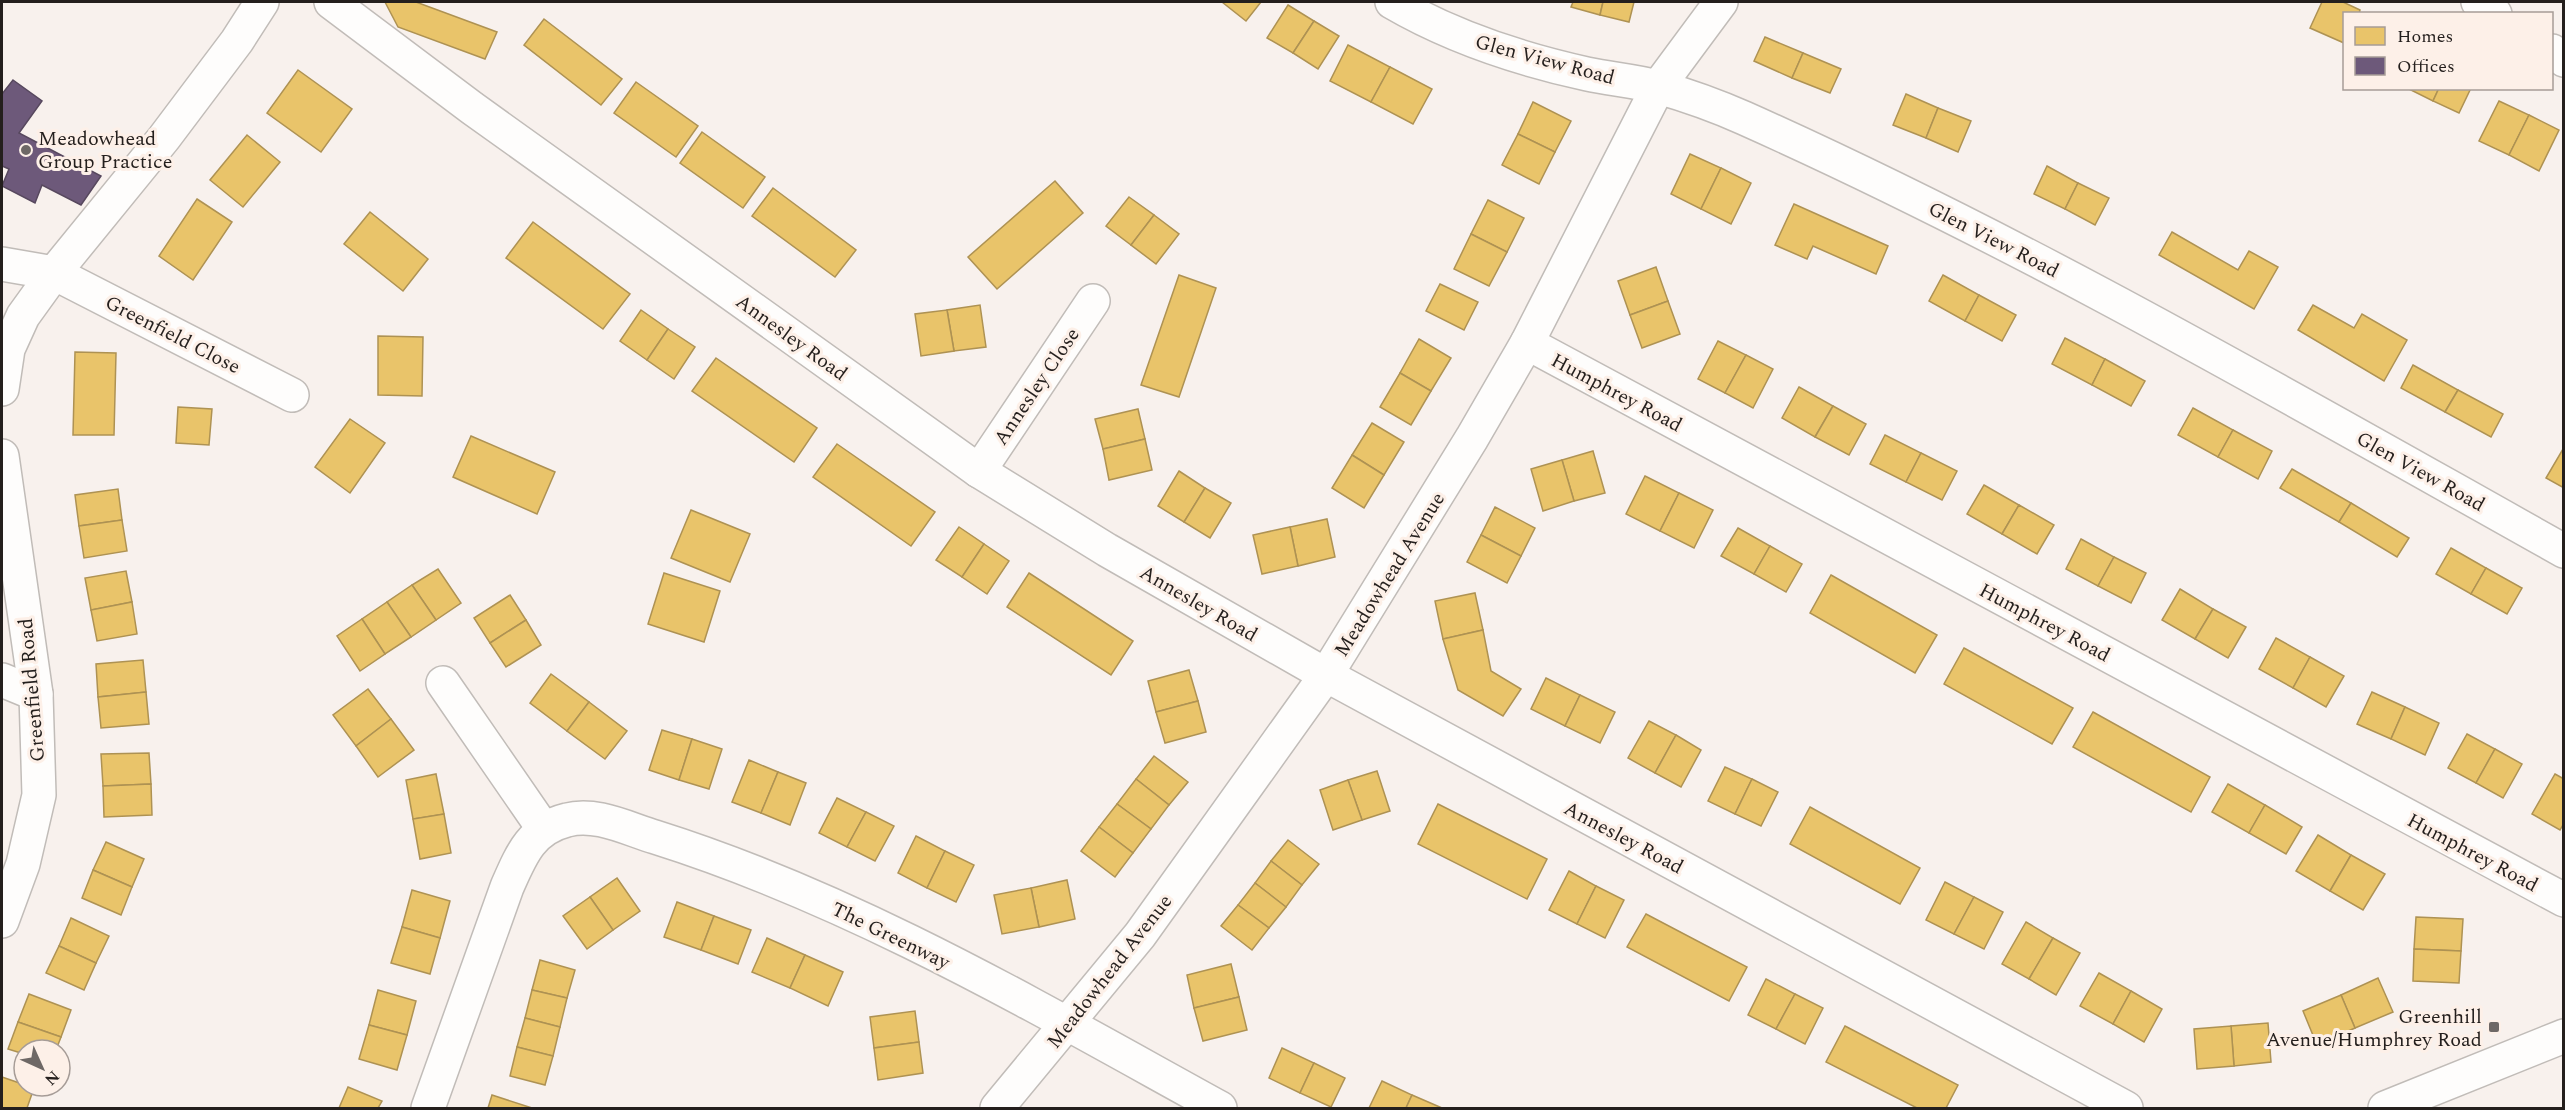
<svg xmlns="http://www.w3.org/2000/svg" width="2565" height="1110" viewBox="0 0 2565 1110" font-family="Spectral,serif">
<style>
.homes{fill:#e9c46a;stroke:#ae9253;stroke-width:1.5}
.offices{fill:#6d597a;stroke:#57485e;stroke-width:1.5}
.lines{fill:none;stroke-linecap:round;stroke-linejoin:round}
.minor-casing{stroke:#c1bcb8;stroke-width:36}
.tertiary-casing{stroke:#c1bcb8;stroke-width:36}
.minor{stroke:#fefdfc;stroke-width:33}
.tertiary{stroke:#fefdfc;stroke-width:33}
.poi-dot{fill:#6e6866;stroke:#fdf0e8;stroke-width:2}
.labels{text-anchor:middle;stroke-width:6;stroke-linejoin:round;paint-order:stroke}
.street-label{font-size:20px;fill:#241f1d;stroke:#fdf0e8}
.poi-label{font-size:20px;fill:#241f1d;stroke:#fdf0e8;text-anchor:start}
</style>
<rect width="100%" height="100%" fill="#f8f1ed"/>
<g class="homes">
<polygon points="385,2 416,2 497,32 485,59 398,27"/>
<polygon points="1222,2 1261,2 1246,21"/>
<polygon points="1573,2 1603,2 1600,15 1571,7"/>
<polygon points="1603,2 1634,2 1629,22 1600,15"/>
<polygon points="2322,2 2343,2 2360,10 2359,14 2344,14 2344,43 2310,28"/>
<polygon points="1288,5 1314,21 1293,53 1267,38"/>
<polygon points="544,19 622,79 601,105 524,45"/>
<polygon points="1314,21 1339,36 1318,69 1293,53"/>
<polygon points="1765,37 1803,53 1792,78 1754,61"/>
<polygon points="1348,45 1390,67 1371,102 1330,81"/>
<polygon points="1803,53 1841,69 1830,93 1792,78"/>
<polygon points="1390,67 1432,89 1413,124 1371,102"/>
<polygon points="298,70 352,109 321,152 267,113"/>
<polygon points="636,82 698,126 676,157 614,113"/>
<polygon points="2407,88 2439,88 2433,101"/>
<polygon points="2439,88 2471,88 2459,113 2433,101"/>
<polygon points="1906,94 1938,108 1926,138 1893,125"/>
<polygon points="2499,101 2529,115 2509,155 2479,141"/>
<polygon points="1533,102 1571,121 1555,152 1518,134"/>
<polygon points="1938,108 1971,121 1958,152 1926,138"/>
<polygon points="2529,115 2559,130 2539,171 2509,155"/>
<polygon points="702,132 765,177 743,208 680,163"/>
<polygon points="1518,134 1555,152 1539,184 1502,165"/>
<polygon points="247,135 280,162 243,207 210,180"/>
<polygon points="1690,154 1721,168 1701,209 1671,194"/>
<polygon points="2047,166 2078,183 2065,209 2034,194"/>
<polygon points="1721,168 1751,183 1731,224 1701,209"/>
<polygon points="1055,181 1083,213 997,289 968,257"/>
<polygon points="2078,183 2109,198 2095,225 2065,209"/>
<polygon points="773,188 856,250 835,277 752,216"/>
<polygon points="1129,197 1154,215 1131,245 1106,226"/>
<polygon points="197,199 232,222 193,280 159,256"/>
<polygon points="1488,200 1524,218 1507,252 1471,234"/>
<polygon points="1794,204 1888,246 1876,274 1813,246 1807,259 1775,245"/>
<polygon points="370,212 428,259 403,291 344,244"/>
<polygon points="1154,215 1179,234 1156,264 1131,245"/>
<polygon points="533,222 630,294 603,329 506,258"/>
<polygon points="2172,232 2238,270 2249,251 2278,267 2254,309 2159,255"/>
<polygon points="1471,234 1507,252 1489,286 1454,269"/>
<polygon points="1656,267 1668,301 1630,315 1618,281"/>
<polygon points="1179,275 1216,288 1179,397 1141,385"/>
<polygon points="1943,275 1979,295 1965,321 1929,301"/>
<polygon points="1440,284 1478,302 1464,330 1426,311"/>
<polygon points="1979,295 2016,315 2002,341 1965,321"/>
<polygon points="1668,301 1680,334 1642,348 1630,315"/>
<polygon points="980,305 986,347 954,351 947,310"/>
<polygon points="2313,305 2354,328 2362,314 2407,340 2384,381 2298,330"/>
<polygon points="641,310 668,329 647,360 620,341"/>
<polygon points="947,310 954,351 921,356 915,314"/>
<polygon points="668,329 695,347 674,379 647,360"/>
<polygon points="378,336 423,337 422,396 378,395"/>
<polygon points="2065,338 2105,359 2092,385 2052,364"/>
<polygon points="1419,339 1451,358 1431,391 1400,373"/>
<polygon points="1718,341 1746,355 1725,393 1698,379"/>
<polygon points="75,352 116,353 114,435 73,435"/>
<polygon points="1746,355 1773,369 1753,408 1725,393"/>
<polygon points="716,358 817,428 794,462 692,391"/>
<polygon points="2105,359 2145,381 2131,406 2092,385"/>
<polygon points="2413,365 2458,390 2445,412 2401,388"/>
<polygon points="1400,373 1431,391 1411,425 1380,407"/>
<polygon points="1799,387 1833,406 1815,437 1782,418"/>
<polygon points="2458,390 2503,414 2491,437 2445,412"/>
<polygon points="1833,406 1866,424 1849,455 1815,437"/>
<polygon points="178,407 212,409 209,445 176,443"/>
<polygon points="2193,408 2233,430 2218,457 2178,435"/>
<polygon points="1138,409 1145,439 1103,449 1095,419"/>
<polygon points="350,419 385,443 350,493 315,467"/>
<polygon points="1372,423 1404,442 1384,475 1352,455"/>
<polygon points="2233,430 2272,451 2258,479 2218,457"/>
<polygon points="1885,435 1921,453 1906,482 1870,464"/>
<polygon points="471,436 555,472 537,514 453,477"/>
<polygon points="1145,439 1152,470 1109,480 1103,449"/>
<polygon points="837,444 935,512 911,546 813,477"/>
<polygon points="2563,449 2564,450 2564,488 2546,478"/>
<polygon points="1593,451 1605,493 1574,501 1562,460"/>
<polygon points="1921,453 1957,471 1942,500 1906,482"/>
<polygon points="1352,455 1384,475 1364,508 1332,488"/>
<polygon points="1562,460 1574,501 1543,511 1531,469"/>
<polygon points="2292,469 2351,503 2339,522 2280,488"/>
<polygon points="1179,471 1205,488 1184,522 1158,506"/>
<polygon points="1645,476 1679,493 1660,531 1626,514"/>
<polygon points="1984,485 2019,505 2002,534 1967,514"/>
<polygon points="1205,488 1231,503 1210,538 1184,522"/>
<polygon points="118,489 122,520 79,526 75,495"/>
<polygon points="1679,493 1713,510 1694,548 1660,531"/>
<polygon points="2351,503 2409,538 2397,557 2339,522"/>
<polygon points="2019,505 2054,525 2037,554 2002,534"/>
<polygon points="1495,507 1535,528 1521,556 1481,535"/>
<polygon points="691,510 750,534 730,582 671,558"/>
<polygon points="1327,519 1335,557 1298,566 1290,527"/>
<polygon points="122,520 127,551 84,558 79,526"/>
<polygon points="959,527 984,544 962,577 936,560"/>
<polygon points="1290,527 1298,566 1262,574 1253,535"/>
<polygon points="1738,528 1770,546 1754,574 1721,556"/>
<polygon points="1481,535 1521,556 1507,583 1467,562"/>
<polygon points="2081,539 2114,557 2098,586 2066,569"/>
<polygon points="984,544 1009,561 987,594 962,577"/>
<polygon points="1770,546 1802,564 1786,592 1754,574"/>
<polygon points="2451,548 2486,568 2471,594 2436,574"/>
<polygon points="2114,557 2146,573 2131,603 2098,586"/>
<polygon points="2486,568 2522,588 2507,614 2471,594"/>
<polygon points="438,569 461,603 436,620 412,585"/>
<polygon points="126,571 132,602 91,610 85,578"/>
<polygon points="664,573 720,591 704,642 648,624"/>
<polygon points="1029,573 1133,641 1111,675 1007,607"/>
<polygon points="1831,575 1937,635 1915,673 1810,613"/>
<polygon points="412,585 436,620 411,637 387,602"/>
<polygon points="2180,589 2213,609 2195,639 2162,620"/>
<polygon points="1475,593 1483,630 1443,639 1435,601"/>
<polygon points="510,595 526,620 490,643 474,618"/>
<polygon points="132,602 137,634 97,641 91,610"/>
<polygon points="387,602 411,637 385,654 362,619"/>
<polygon points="2213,609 2246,627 2228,658 2195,639"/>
<polygon points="362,619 385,654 360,671 337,636"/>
<polygon points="526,620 541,645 506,667 490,643"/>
<polygon points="1483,630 1491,671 1521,689 1503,716 1458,690 1443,639"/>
<polygon points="2276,638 2310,657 2293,688 2259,669"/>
<polygon points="1964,648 2073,708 2052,744 1944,684"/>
<polygon points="2310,657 2344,676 2326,707 2293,688"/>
<polygon points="143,660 146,692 98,697 96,664"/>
<polygon points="1189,670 1198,701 1156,712 1148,681"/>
<polygon points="551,674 589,702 567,731 530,703"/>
<polygon points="1546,678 1580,695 1565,726 1531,709"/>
<polygon points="368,689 391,719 356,746 333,715"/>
<polygon points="146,692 149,724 101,728 98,697"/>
<polygon points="2372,692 2405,707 2391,739 2357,724"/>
<polygon points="1580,695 1615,712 1600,743 1565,726"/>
<polygon points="1198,701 1206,732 1165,743 1156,712"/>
<polygon points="589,702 627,731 605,759 567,731"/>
<polygon points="2405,707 2439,723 2425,755 2391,739"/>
<polygon points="2093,712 2210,777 2191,812 2073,747"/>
<polygon points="391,719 414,750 378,777 356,746"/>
<polygon points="1649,721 1676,735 1655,773 1628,758"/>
<polygon points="662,730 692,739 679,780 649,770"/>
<polygon points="2467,734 2495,749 2476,783 2448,768"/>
<polygon points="1676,735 1701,750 1681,787 1655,773"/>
<polygon points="692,739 722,749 709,789 679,780"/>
<polygon points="2495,749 2522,764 2503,798 2476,783"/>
<polygon points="149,753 151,784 103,786 101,754"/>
<polygon points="1154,756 1188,782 1169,805 1136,779"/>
<polygon points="749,760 778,772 761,813 732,802"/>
<polygon points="1725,767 1752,779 1735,814 1708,801"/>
<polygon points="1377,771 1390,811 1362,820 1348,780"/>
<polygon points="778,772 806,783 790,825 761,813"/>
<polygon points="436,774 444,814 413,819 406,780"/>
<polygon points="2555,774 2564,779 2564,823 2560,830 2532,814"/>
<polygon points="1136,779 1169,805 1151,829 1117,804"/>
<polygon points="1752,779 1778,792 1761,826 1735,814"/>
<polygon points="1348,780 1362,820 1333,830 1320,790"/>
<polygon points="151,784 152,815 104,817 103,786"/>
<polygon points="2228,784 2265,805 2249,833 2212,812"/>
<polygon points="837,798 866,812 847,847 819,833"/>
<polygon points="1117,804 1151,829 1133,853 1099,827"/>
<polygon points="1438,804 1547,859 1527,899 1418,844"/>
<polygon points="2265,805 2302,827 2286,854 2249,833"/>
<polygon points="1810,807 1920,868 1900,904 1790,844"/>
<polygon points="866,812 894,826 875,861 847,847"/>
<polygon points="444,814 451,853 420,859 413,819"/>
<polygon points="1099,827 1133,853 1115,877 1081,851"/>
<polygon points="2318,835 2351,855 2330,891 2296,871"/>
<polygon points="916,836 945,851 927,888 898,873"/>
<polygon points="1288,840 1319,864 1302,885 1271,861"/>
<polygon points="106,842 144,859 132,887 93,870"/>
<polygon points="945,851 974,865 956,902 927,888"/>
<polygon points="2351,855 2385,874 2363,910 2330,891"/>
<polygon points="1271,861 1302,885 1286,907 1255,883"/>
<polygon points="93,870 132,887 121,915 82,898"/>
<polygon points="1569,871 1596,886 1577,924 1549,910"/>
<polygon points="617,878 640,911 613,930 590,897"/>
<polygon points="1067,880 1075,919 1039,927 1031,888"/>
<polygon points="1945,882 1974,897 1954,934 1926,920"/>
<polygon points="1255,883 1286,907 1269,928 1238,905"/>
<polygon points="1596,886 1624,900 1605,938 1577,924"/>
<polygon points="1031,888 1039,927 1002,934 994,895"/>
<polygon points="412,890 450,901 440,938 402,927"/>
<polygon points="590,897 613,930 587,949 563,916"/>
<polygon points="1974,897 2003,912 1984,949 1954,934"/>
<polygon points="677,902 714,916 701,950 664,937"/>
<polygon points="1238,905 1269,928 1252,950 1221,926"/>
<polygon points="1646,914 1747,967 1729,1001 1627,947"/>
<polygon points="714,916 751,930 738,964 701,950"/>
<polygon points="2416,917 2463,919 2461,951 2414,949"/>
<polygon points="71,918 109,936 96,963 59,946"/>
<polygon points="2026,922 2053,938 2029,979 2002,964"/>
<polygon points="402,927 440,938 430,974 391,963"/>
<polygon points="767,938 805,955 790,988 752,972"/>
<polygon points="2053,938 2080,953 2056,995 2029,979"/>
<polygon points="59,946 96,963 84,990 46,973"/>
<polygon points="2414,949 2461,951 2459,983 2413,981"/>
<polygon points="805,955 843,972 828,1006 790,988"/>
<polygon points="540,960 575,970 567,998 532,990"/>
<polygon points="1231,964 1239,997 1194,1008 1187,975"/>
<polygon points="2099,973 2131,991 2113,1024 2080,1006"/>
<polygon points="2378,978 2393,1012 2355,1028 2341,995"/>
<polygon points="1766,979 1795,994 1776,1029 1748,1015"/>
<polygon points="378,990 416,1001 407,1035 369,1025"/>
<polygon points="532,990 567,998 560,1027 525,1018"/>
<polygon points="2131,991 2162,1009 2144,1042 2113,1024"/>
<polygon points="29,994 71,1010 61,1037 18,1022"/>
<polygon points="1795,994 1823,1008 1805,1044 1776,1029"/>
<polygon points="2341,995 2355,1028 2317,1045 2303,1011"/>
<polygon points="1239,997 1247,1030 1203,1041 1194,1008"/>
<polygon points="915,1011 919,1042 874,1048 870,1017"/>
<polygon points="525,1018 560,1027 553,1056 517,1047"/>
<polygon points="18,1022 61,1037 56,1050 24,1050 24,1054 8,1049"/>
<polygon points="2268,1023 2271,1062 2234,1066 2231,1026"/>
<polygon points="369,1025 407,1035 397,1070 359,1059"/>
<polygon points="1845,1026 1958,1085 1946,1108 1917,1108 1826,1062"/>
<polygon points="2231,1026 2234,1066 2197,1069 2194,1029"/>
<polygon points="919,1042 923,1073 878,1080 874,1048"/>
<polygon points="517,1047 553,1056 545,1085 510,1076"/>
<polygon points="1282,1048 1314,1063 1300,1093 1269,1078"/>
<polygon points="1314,1063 1345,1078 1331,1107 1300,1093"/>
<polygon points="2,1077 34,1088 27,1108 2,1108"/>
<polygon points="1382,1081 1412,1095 1406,1108 1369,1108"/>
<polygon points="348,1087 382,1101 378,1108 339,1108"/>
<polygon points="492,1095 532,1108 488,1108"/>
<polygon points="1412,1095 1442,1108 1406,1108"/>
</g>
<polygon class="offices" points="13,80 42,101 19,133 101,176 81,205 42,185 35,203 2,186 9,169 2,166 2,94"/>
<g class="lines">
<defs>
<g id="minor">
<polyline points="331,2 472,108 979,471 1107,550 1326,675 2126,1108"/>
<path d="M1392,2C1452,37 1519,59 1587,74C1611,79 1635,81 1658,87C1686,95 1717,106 1744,118C2026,244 2294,400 2564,551"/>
<polyline points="2478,2 2495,14"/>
<polyline points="2552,51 2564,60"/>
<polyline points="2,264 54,273 292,395"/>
<polyline points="1527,343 2564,900"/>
<polyline points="2,389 8,349 23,316 54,273 164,138 237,41 262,2"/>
<polyline points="2,456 36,694 39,795 23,864 2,921"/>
<polyline points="979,471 1093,301"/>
<polyline points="2,680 36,694"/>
<polyline points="443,683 543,828"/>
<path d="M428,1108L507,887C521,855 531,829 567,820C596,812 628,829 655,837C855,900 1038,1008 1220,1108"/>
<polyline points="997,1108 1140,935 1326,675 1472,438 1527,343 1658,87 1721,2"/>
</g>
<polyline id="tertiary" points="2385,1108 2564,1036"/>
</defs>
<use href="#minor" class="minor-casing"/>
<use href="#tertiary" class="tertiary-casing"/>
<use href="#minor" class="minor"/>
<use href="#tertiary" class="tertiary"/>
</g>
<g class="poi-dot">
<circle cx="26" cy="150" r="6"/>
<rect x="2488" y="1021" width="12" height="12" rx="3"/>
</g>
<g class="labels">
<g class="street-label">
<text transform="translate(1545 59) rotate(15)" y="7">Glen View Road</text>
<text transform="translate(1994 239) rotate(27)" y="7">Glen View Road</text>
<text transform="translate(173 334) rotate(27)" y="7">Greenfield Close</text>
<text transform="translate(792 337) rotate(36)" y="7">Annesley Road</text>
<text transform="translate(1036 386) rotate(-56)" y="7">Annesley Close</text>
<text transform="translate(1617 392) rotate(28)" y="7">Humphrey Road</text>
<text transform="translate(2421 471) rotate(29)" y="7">Glen View Road</text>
<text transform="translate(1389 574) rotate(-58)" y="7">Meadowhead Avenue</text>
<text transform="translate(1199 603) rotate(30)" y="7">Annesley Road</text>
<text transform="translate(2045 622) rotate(28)" y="7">Humphrey Road</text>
<text transform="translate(31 690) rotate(-95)" y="7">Greenfield Road</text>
<text transform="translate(1624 837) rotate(28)" y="7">Annesley Road</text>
<text transform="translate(2473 852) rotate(28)" y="7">Humphrey Road</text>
<text transform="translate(891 935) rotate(26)" y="7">The Greenway</text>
<text transform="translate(1109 971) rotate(-52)" y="7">Meadowhead Avenue</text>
</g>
<g class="poi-label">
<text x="38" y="145">Meadowhead<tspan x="38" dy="23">Group Practice</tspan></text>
<text x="2482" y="1023" text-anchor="end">Greenhill<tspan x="2482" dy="23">Avenue/Humphrey Road</tspan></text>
</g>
</g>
<rect width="2565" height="1110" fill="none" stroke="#241f1d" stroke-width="6"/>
<rect x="2343" y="12" width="210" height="78" fill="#fdf0e8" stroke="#a69c97" stroke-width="1.5"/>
<rect x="2355" y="27" width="30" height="18" fill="#e9c46a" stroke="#a69c97" stroke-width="1.5"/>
<text x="2397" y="42" font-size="18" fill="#241f1d">Homes</text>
<rect x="2355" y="57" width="30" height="18" fill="#6d597a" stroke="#a69c97" stroke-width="1.5"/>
<text x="2397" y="72" font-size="18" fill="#241f1d">Offices</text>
<g transform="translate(42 1068) rotate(135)"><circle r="28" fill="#fdf0e8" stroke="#a69c97" stroke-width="1.5"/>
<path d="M0-4.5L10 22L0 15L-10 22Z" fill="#6e6866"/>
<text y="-9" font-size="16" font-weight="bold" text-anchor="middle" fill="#241f1d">N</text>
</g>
</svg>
